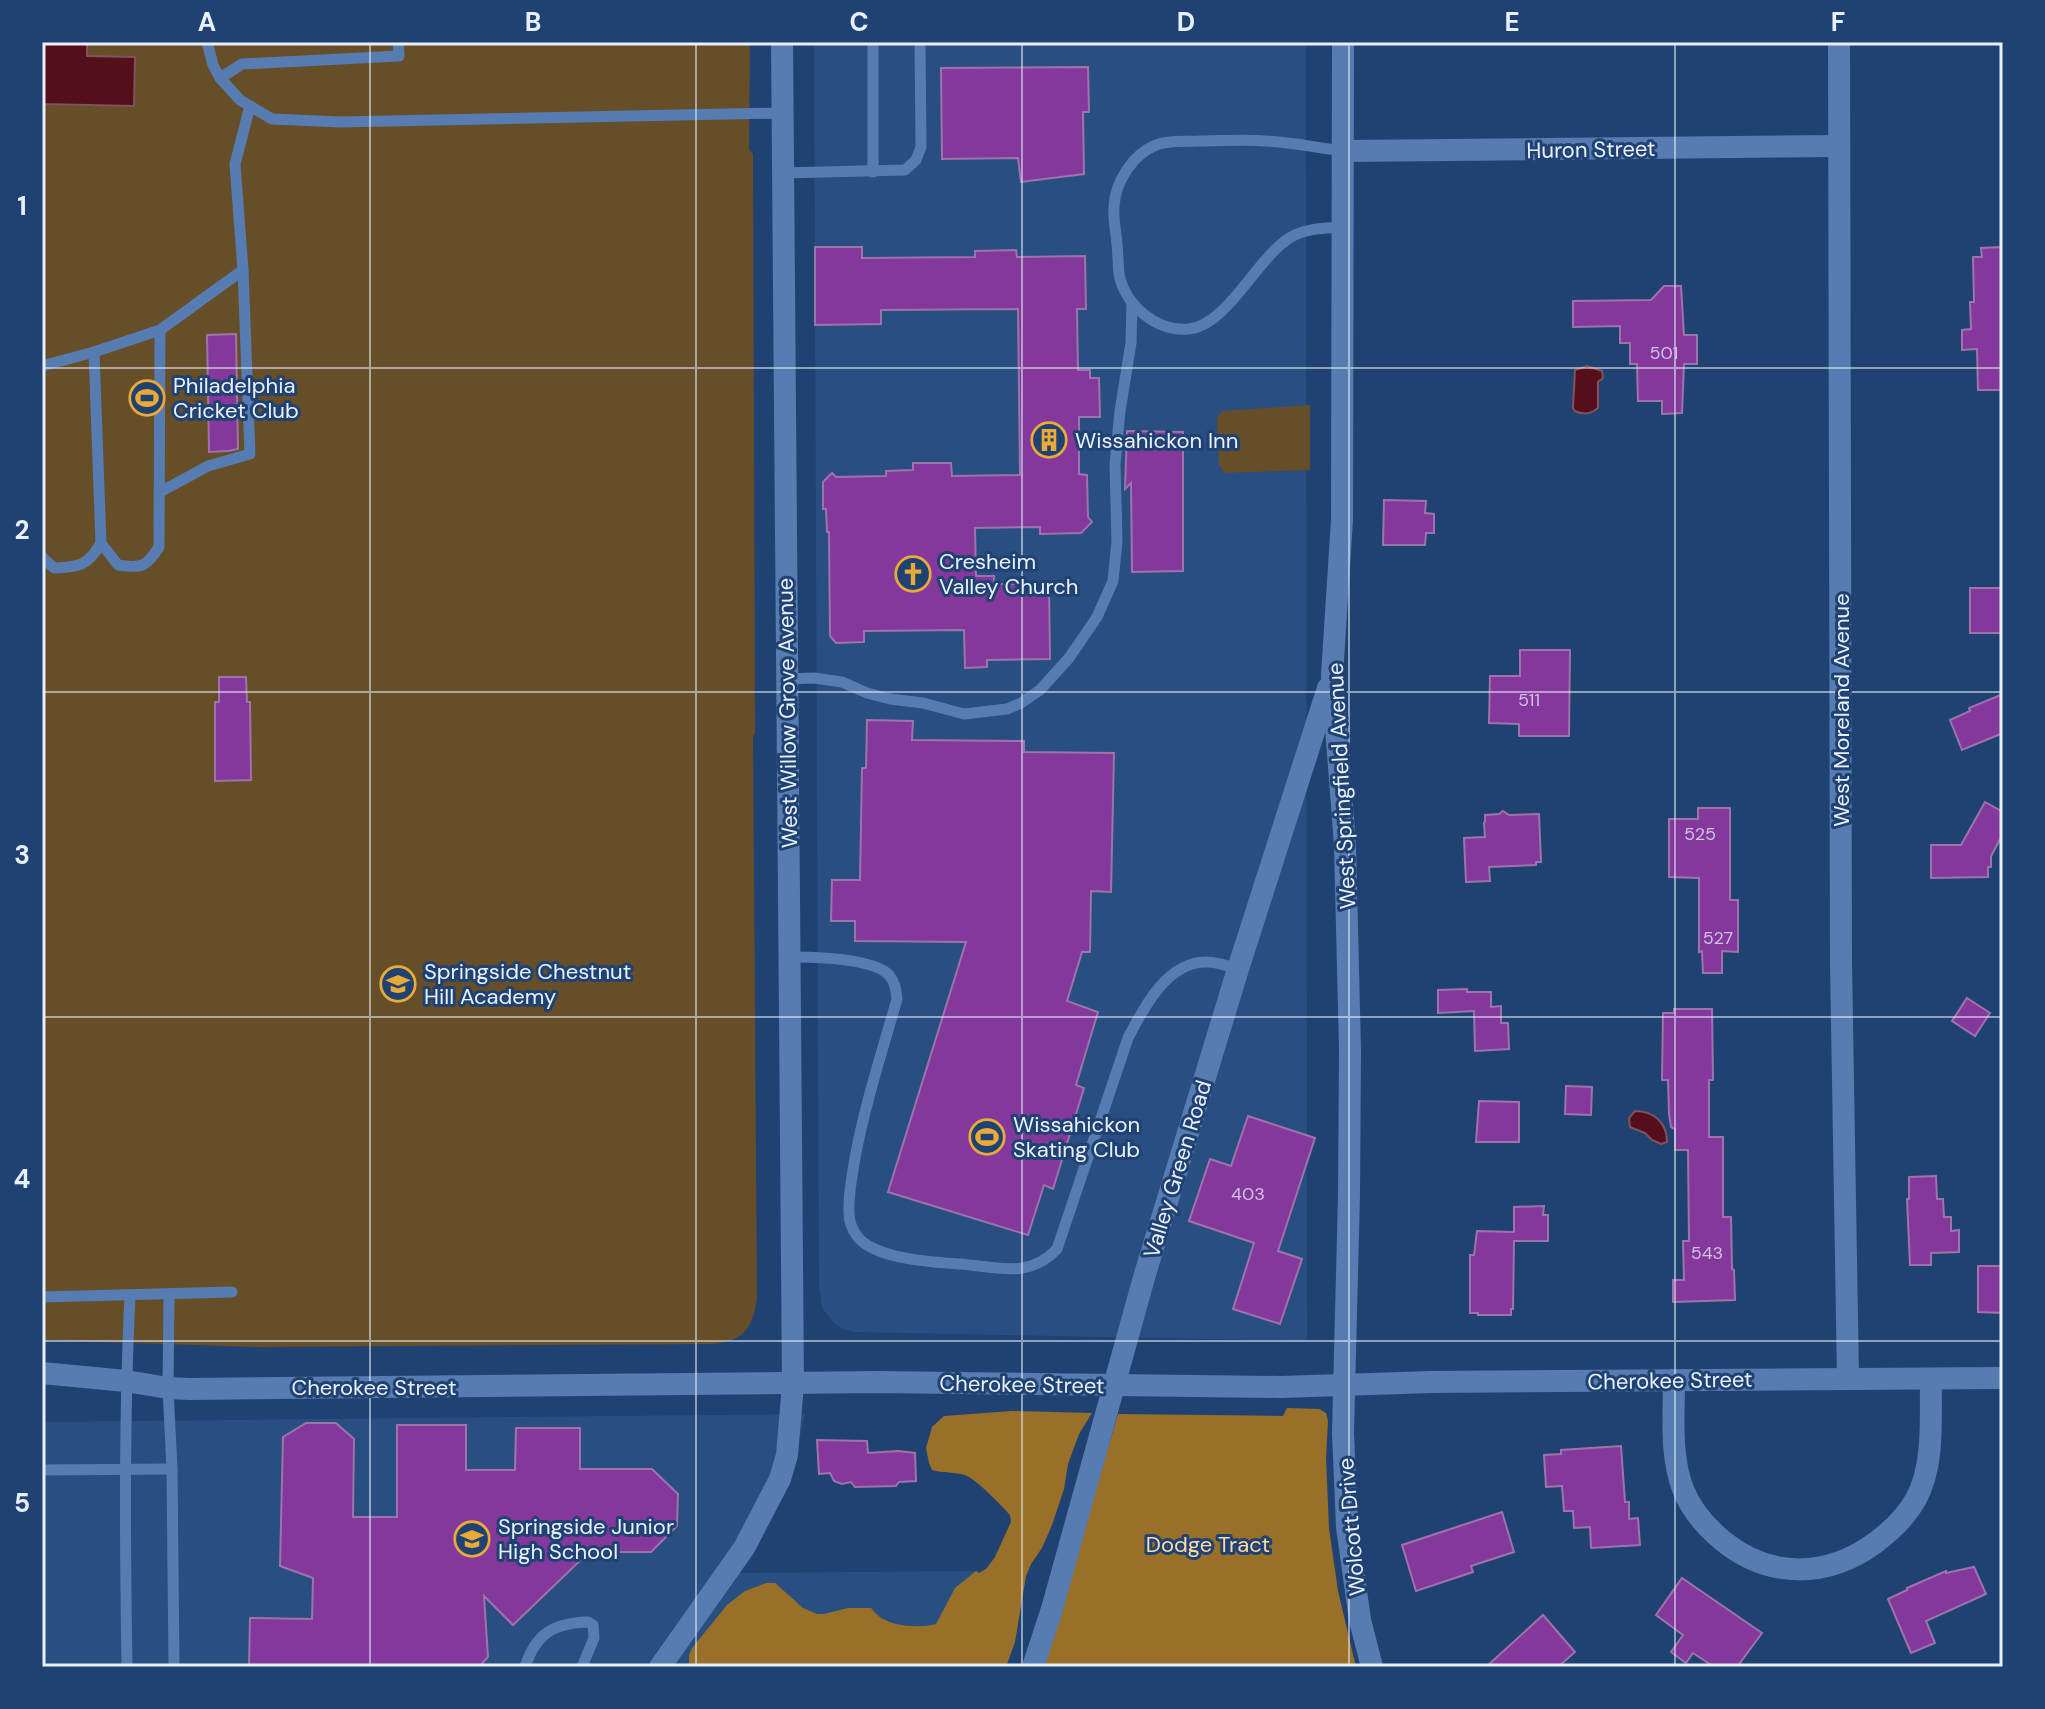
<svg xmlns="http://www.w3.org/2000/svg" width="2045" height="1709" viewBox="0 0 2045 1709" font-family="'DM Sans',sans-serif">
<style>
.built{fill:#284e82}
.green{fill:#664e28}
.forest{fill:#99702a}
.water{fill:#540f1a;stroke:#80525e;stroke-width:2}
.building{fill:#84389c;stroke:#9d74aa;stroke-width:2}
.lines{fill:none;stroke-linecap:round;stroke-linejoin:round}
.lane{stroke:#577cb1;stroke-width:11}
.street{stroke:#577cb1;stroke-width:22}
.grid{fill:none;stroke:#e8f0fc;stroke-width:2;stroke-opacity:0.55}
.labels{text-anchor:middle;stroke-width:6;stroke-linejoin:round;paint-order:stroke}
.number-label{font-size:18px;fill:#cfc2e4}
.street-label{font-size:22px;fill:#e8f0fc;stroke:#204272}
.poi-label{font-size:22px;fill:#e8f0fc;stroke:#204272;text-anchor:start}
.park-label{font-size:22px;fill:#fedaa5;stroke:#204272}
.neatline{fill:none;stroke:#e8f0fc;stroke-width:3}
.grid-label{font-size:26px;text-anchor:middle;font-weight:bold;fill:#e8f0fc}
</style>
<rect width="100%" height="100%" fill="#204272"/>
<g class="built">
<polygon points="814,42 1306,42 1307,1341 854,1332 843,1329 835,1324 822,1308 819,1286"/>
<polygon points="805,1414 794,1463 736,1573 976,1571 911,1667 42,1667 42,1422"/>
</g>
<g class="green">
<path d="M42,42H750L749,150L753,154L755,734L753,736L757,1297C754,1326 744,1342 712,1344L258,1347L42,1340Z"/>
<polygon points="1310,405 1310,470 1225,473 1219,465 1217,417 1223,411"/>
</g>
<g class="forest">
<polygon points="1287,1408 1319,1409 1326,1413 1328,1421 1326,1458 1329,1528 1338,1591 1356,1667 1043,1667 1118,1414 1283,1416"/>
<path d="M1012,1411L1092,1413L1079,1434L1068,1464L1064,1489L1052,1525L1042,1548L1031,1564L1026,1576L1015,1642L1006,1667H689V1655L692,1648L727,1605L745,1591L766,1583H775L803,1608L817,1614H824L848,1608H871C874,1611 877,1615 881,1618C896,1627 921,1628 936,1624L955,1588L976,1571L979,1573L986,1569L995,1557L1011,1522L1010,1515C1001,1505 977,1480 965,1475C955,1472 943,1473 932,1470L929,1463L926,1448L932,1427L944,1416Z"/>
</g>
<g class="water">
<polygon points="42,42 87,42 87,56 135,57 134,106 42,104"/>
<path d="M1587,366L1602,371L1603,378L1598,382V408C1591,414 1583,415 1575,411L1573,408L1575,370Z"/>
<path d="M1635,1111C1654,1111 1667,1123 1667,1142L1661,1144L1652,1140L1645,1133L1630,1127L1629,1118Z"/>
</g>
<g class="building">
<polygon points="1088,67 1089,112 1083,112 1084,174 1021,182 1018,158 942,159 941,68"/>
<polygon points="815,247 862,247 862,258 975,257 975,251 1016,250 1017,257 1085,256 1086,309 1077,309 1078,370 1090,370 1090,378 1099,378 1100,417 1079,417 1079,474 1087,475 1088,517 1092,522 1081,533 1040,534 1040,527 975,528 976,576 994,576 994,584 1049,584 1050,659 987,660 987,667 965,668 964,630 864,631 864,642 836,643 830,636 829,532 827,532 826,509 823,509 823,482 832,473 836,477 886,476 886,471 913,470 913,463 951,463 952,476 1020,475 1018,309 881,310 881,324 815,325"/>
<polygon points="2001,247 2001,258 2003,258 2003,390 1978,390 1977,349 1962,350 1962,330 1971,329 1970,302 1974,302 1973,257 1982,257 1981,248"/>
<polygon points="1664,286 1681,286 1684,335 1697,335 1697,364 1684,364 1682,413 1662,414 1662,401 1638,401 1637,364 1630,364 1630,343 1620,343 1620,326 1573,327 1573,301 1651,300"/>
<polygon points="236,334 238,449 228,451 209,452 207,335"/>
<polygon points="1127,431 1183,432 1183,571 1132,572 1131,483 1125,489"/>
<polygon points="1384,500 1426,501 1425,513 1434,514 1434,533 1426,533 1425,545 1383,545"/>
<rect x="1970" y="588" width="33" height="45"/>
<polygon points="1520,650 1570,650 1569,736 1519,736 1519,724 1489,723 1490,676 1520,676"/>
<polygon points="219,677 246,677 247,702 250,702 251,780 215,781 215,702 219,702"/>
<polygon points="2003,694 2003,733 1962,750 1950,720 1970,711 1969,708"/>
<polygon points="867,720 913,721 912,740 1024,741 1024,752 1114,753 1111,892 1091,891 1090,952 1082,952 1067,1001 1098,1012 1076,1085 1084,1088 1053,1189 1044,1185 1028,1235 888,1192 966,942 855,941 855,921 831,921 832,880 860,880 862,768 866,768"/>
<polygon points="1985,802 2003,812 2003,834 1991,856 1991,867 1988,867 1988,877 1931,878 1931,845 1961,845"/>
<polygon points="1698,808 1730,808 1730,900 1738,900 1738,952 1722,951 1722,973 1703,973 1702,951 1699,952 1699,878 1669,877 1669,819 1698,819"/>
<polygon points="1503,811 1509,815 1539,814 1541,862 1536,862 1536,865 1489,867 1490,881 1466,882 1464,838 1485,837 1484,823 1485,822 1485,815 1499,814"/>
<polygon points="1467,989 1467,992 1491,992 1491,1007 1501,1006 1501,1023 1508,1023 1509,1049 1475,1051 1474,1011 1438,1013 1438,990"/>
<polygon points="1967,998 1990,1013 1975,1036 1952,1021"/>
<polygon points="1674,1009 1712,1009 1713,1080 1709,1080 1709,1137 1723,1137 1723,1217 1731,1217 1732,1269 1734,1270 1735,1300 1673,1302 1673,1280 1684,1280 1683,1241 1689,1241 1688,1150 1675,1150 1675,1129 1671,1127 1669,1114 1668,1080 1662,1080 1663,1013 1674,1013"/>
<polygon points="1566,1086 1592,1087 1591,1115 1565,1114"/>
<polygon points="1479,1101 1519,1102 1519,1142 1476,1142"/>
<polygon points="1248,1116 1315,1138 1278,1251 1302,1259 1280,1324 1233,1309 1254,1243 1189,1221 1210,1159 1231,1166"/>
<polygon points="1936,1176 1937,1199 1943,1199 1944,1217 1951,1217 1951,1231 1959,1230 1959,1252 1931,1253 1931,1265 1910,1265 1907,1199 1909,1199 1909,1177"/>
<polygon points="1544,1206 1543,1215 1548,1215 1548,1241 1514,1241 1513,1309 1511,1309 1511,1315 1478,1315 1478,1313 1470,1313 1470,1255 1474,1255 1477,1231 1514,1232 1514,1207"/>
<polygon points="1978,1266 2003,1266 2003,1313 1978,1312"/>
<polygon points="306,1423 336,1423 354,1439 353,1517 397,1517 397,1425 466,1425 466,1470 515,1470 516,1428 580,1428 580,1469 652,1469 678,1494 677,1526 651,1552 589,1552 513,1625 484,1596 488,1657 479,1667 249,1667 250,1618 312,1619 313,1578 280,1566 283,1437"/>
<polygon points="817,1440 867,1441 868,1453 898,1451 915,1453 916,1481 899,1482 896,1486 855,1487 851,1482 842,1484 834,1481 830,1473 819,1474"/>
<polygon points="1621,1446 1625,1502 1629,1502 1629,1519 1638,1518 1640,1545 1591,1548 1590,1527 1574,1528 1573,1511 1564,1511 1562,1486 1546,1487 1544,1455 1561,1454 1561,1450"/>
<polygon points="1502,1512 1514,1552 1471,1566 1473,1572 1416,1591 1402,1545"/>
<polygon points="1974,1567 1986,1594 1926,1621 1935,1643 1911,1653 1888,1599 1907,1590 1907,1588 1946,1571 1946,1573"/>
<polygon points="1682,1578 1762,1633 1737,1667 1714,1667 1693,1653 1686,1663 1671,1652 1683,1635 1656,1615"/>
<polygon points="1543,1615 1575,1652 1558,1667 1486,1667"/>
</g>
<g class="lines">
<g class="lane">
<polyline points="207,42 213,65 220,78 240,100 272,119 340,122 782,113"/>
<polyline points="220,78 242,64 399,56 398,42"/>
<path d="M1344,151C1318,148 1291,142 1265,141C1243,139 1221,141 1199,141C1185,142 1169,140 1156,145C1133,154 1115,182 1114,207C1113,219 1116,232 1117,244C1118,253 1118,264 1119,274C1125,305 1156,332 1189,329C1228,325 1257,257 1291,237C1307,228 1326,228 1344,227"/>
<polyline points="873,172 873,42"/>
<polyline points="782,173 905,170 916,160 921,147 920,42"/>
<path d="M160,330L94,352L101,543L118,565C142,569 147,566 159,547L160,330L243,270L235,164L250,106"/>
<polyline points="42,366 94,352"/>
<polyline points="160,492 208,466 250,454 243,270"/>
<path d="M42,557L54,568C79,567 88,566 101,543"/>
<polyline points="787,679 814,678 842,682 867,693 890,699 923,703 964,714 1007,709 1021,703 1040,690 1069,658 1097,617 1113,581 1117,541 1115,464 1120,411 1131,343 1132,303"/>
<path d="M790,957C814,957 872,958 889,975C895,982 896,990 897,999C882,1052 865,1104 855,1158C852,1176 848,1195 849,1213C849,1220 852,1229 857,1236C874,1259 932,1262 960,1264C997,1267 1029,1279 1057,1249L1128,1038C1143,1009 1167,961 1207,962C1217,962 1228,966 1238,969"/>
<polyline points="169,1294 168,1388 172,1469 174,1667"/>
<polyline points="42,1297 232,1292"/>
<polyline points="42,1470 172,1469"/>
<path d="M127,1667C125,1543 124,1419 130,1295"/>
<path d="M525,1667C536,1633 554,1623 588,1622L593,1625L594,1638L582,1667"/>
</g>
<g class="street">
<polyline points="1343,42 1342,520 1332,675 1345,845 1350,1050 1349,1195 1343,1433 1347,1527 1360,1620 1372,1667"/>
<polyline points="1839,42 1841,962 1848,1379"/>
<polyline points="1344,151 1838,146"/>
<polyline points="42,1373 126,1381 168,1388 190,1389 877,1382 1281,1387 1431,1382 2003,1378"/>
<path d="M1674,1380C1674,1416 1670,1455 1683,1489C1691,1510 1706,1527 1723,1541C1770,1579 1827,1578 1875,1543C1891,1531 1906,1517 1916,1499C1935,1463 1930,1418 1931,1379"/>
<polyline points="660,1667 744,1548 780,1479 787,1455 793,1384 782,42"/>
<polyline points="1033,1667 1052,1609 1145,1274 1238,969 1328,688"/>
</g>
</g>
<path class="grid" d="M370,42V1667M696,42V1667M1022,42V1667M1349,42V1667M1675,42V1667M42,368H2003M42,692H2003M42,1017H2003M42,1341H2003"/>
<defs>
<symbol id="stadium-ring" viewBox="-11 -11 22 22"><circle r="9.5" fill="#204272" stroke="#eaaa39" stroke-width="1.5"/><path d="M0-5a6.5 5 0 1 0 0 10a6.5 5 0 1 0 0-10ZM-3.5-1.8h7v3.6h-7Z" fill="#eaaa39"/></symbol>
<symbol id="building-ring" viewBox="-11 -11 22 22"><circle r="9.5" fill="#204272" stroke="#eaaa39" stroke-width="1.5"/><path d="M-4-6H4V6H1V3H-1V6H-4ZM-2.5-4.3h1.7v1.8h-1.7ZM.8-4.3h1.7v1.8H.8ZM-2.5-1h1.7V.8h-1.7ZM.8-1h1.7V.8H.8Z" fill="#eaaa39"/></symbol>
<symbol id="church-ring" viewBox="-11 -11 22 22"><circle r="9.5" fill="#204272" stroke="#eaaa39" stroke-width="1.5"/><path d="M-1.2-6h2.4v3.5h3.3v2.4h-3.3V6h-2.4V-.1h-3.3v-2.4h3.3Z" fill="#eaaa39"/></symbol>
<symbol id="school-ring" viewBox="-11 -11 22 22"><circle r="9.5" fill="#204272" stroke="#eaaa39" stroke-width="1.5"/><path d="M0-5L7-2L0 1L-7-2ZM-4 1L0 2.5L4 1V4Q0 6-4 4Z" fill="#eaaa39"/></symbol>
</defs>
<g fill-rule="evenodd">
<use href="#stadium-ring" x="127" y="378" width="40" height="40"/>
<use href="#building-ring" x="1029" y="420" width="40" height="40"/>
<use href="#church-ring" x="893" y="554" width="40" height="40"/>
<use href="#school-ring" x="378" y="964" width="40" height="40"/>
<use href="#stadium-ring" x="967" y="1117" width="40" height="40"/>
<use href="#school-ring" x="452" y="1519" width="40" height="40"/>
</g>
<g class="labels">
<g class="number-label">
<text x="1664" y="359">501</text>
<text x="1529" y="706">511</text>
<text x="1700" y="840">525</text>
<text x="1718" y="944">527</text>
<text x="1248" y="1200">403</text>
<text x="1707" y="1259">543</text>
</g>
<g class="street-label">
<text transform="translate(1591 149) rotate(-1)" y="8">Huron Street</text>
<text transform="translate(1841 710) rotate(-90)" y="8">West Moreland Avenue</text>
<text transform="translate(787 713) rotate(-91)" y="8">West Willow Grove Avenue</text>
<text transform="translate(1341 786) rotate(-93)" y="8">West Springfield Avenue</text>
<text transform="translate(1177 1169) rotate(-73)" y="8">Valley Green Road</text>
<text transform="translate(1670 1380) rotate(-1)" y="8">Cherokee Street</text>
<text transform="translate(1022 1384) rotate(1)" y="8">Cherokee Street</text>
<text x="374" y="1395">Cherokee Street</text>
<text transform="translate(1351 1527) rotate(-95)" y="8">Wolcott Drive</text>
</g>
<g class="poi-label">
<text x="173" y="393">Philadelphia<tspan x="173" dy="25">Cricket Club</tspan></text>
<text x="1075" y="448">Wissahickon Inn</text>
<text x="939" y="569">Cresheim<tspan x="939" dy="25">Valley Church</tspan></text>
<text x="424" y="979">Springside Chestnut<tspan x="424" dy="25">Hill Academy</tspan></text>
<text x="1013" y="1132">Wissahickon<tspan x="1013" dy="25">Skating Club</tspan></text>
<text x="498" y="1534">Springside Junior<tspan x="498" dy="25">High School</tspan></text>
</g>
<g class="park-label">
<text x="1208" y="1552">Dodge Tract</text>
</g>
</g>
<rect width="2045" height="1709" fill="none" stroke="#204272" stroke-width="88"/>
<rect x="44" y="44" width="1957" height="1621" class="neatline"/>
<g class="grid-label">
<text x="207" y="31">A</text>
<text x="533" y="31">B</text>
<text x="859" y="31">C</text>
<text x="1186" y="31">D</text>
<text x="1512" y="31">E</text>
<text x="1838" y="31">F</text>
<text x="22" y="215">1</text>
<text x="22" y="539">2</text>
<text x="22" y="864">3</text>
<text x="22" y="1188">4</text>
<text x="22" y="1512">5</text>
</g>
</svg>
